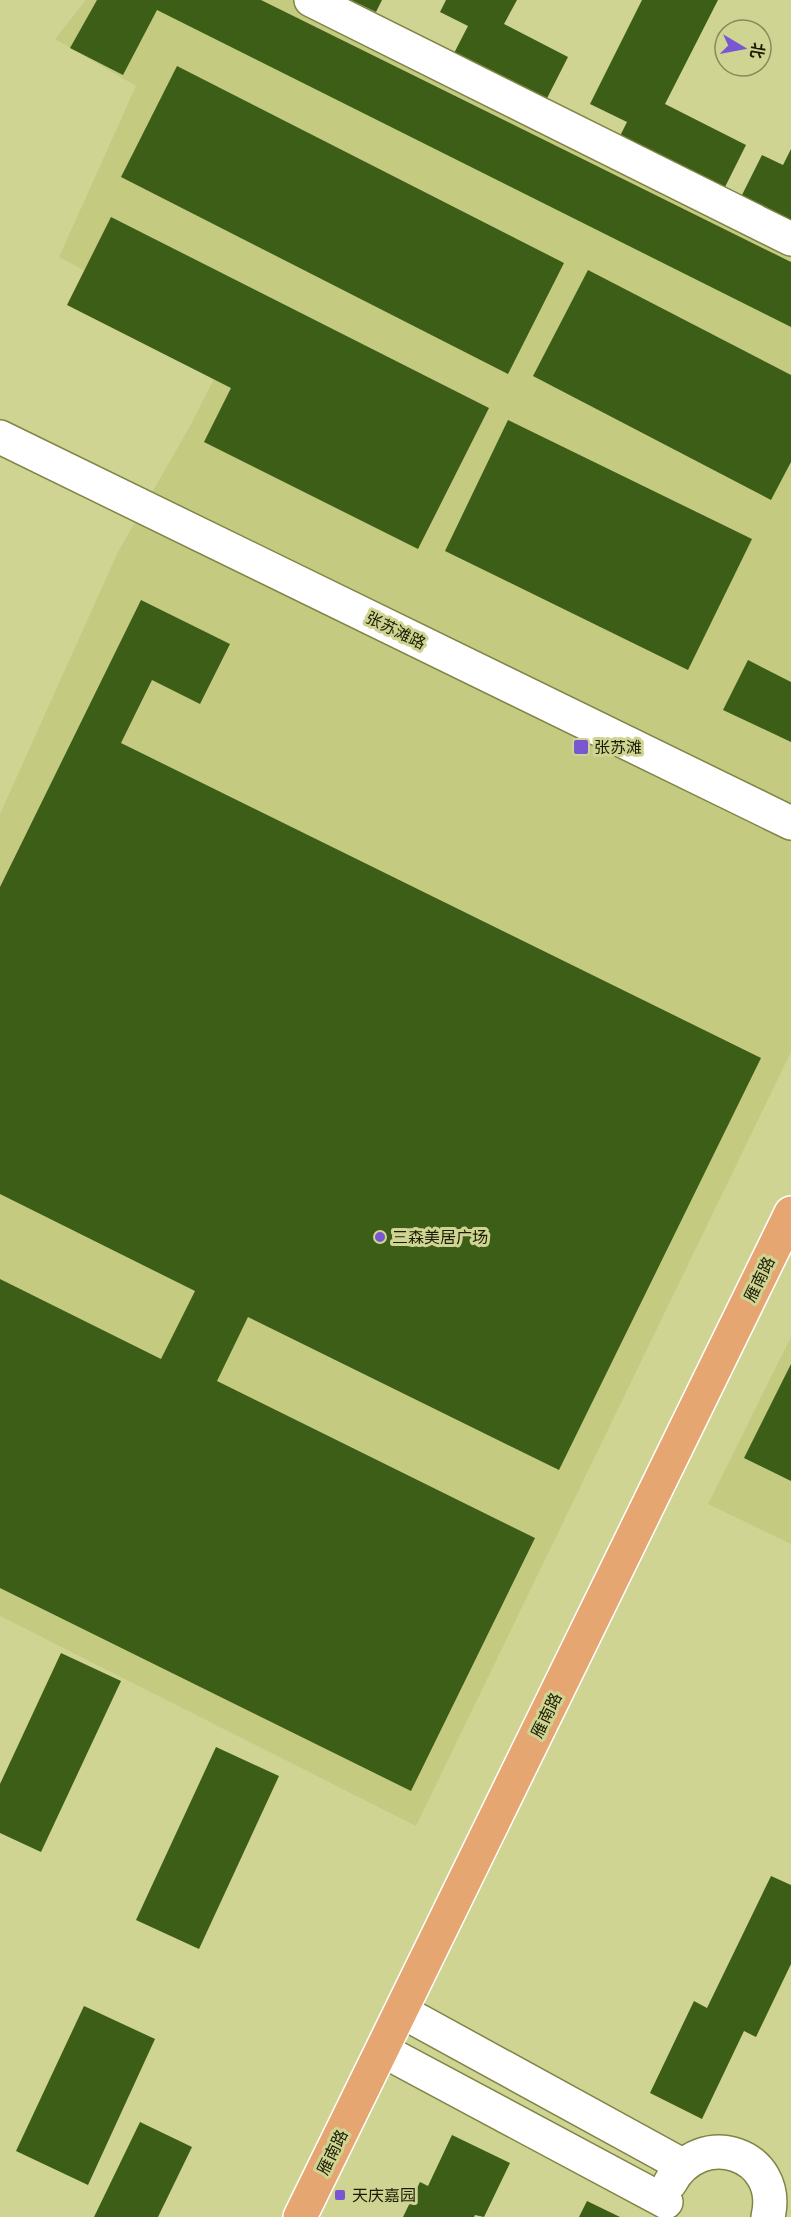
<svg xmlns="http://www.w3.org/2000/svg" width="791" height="2217" viewBox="0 0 791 2217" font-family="'Titillium Web','Noto Sans SC',sans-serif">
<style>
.built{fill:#c5ca81}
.building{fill:#3c5e17}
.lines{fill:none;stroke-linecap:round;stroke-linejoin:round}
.minor-casing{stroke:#808445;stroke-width:36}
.major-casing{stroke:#fff;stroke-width:36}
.minor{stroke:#fff;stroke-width:33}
.major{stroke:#e5a672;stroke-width:33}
.poi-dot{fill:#7857d1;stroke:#cfd492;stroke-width:2}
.labels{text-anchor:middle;stroke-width:6;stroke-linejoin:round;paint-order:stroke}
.street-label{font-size:16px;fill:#1b1d03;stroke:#cfd492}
.poi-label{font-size:16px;fill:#1b1d03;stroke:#cfd492;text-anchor:start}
</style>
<rect width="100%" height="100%" fill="#cfd492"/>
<g class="built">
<polygon points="86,0 316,0 791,229 791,1052 416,1826 0,1616 0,814 118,552 190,426 216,375 125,292 59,257 136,86 55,39"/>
<polygon points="791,1337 791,1544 708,1504"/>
</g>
<g class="building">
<polygon points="97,0 261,0 791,262 791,327 157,10 123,75 70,48"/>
<polygon points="351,0 382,0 376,12"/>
<polygon points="446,0 517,0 504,24 568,57 542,108 450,61 468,26 440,12"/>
<polygon points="642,0 718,0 665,104 746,145 720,197 616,144 627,122 590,104"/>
<polygon points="177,66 564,263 508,374 121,177"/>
<polygon points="791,149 791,220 742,195 762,155 783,165"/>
<polygon points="111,217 489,408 418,549 204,442 231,388 67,305"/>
<polygon points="588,270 791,375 791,462 771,500 533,376"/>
<polygon points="508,420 752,539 688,670 445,551"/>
<polygon points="141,600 230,644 200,704 152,680 121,743 761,1058 559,1470 248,1317 217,1381 535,1538 411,1791 0,1588 0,1279 161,1359 195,1291 0,1194 0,887"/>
<polygon points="748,660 791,682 791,742 723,710"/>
<polygon points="791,1364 791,1481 744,1458"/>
<polygon points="61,1653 121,1681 41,1852 0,1833 0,1784"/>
<polygon points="216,1747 279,1776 199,1949 136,1920"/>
<polygon points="771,1876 791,1885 791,1964 756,2037 744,2031 702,2119 650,2093 694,2001 707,2008"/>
<polygon points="84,2006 155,2039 88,2185 16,2151"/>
<polygon points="140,2122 192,2147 158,2217 94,2217"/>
<polygon points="452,2135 510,2163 484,2217 475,2215 474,2217 403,2217 420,2182 428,2186"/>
<polygon points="587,2201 620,2217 579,2217"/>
</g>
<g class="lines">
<defs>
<g id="minor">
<polyline points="311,0 791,239"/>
<polyline points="0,437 791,823"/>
<polyline points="401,2011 682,2165"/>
<polyline points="382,2050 666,2202"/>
<path d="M670,2183C701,2126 783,2154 768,2217"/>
</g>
<polyline id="major" points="300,2217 791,1213"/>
</defs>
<use href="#minor" class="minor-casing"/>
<use href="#major" class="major-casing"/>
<use href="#minor" class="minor"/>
<use href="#major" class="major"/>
</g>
<g class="poi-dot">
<rect x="573" y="739" width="16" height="16" rx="3"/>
<circle cx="380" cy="1237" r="6"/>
<rect x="334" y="2189" width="12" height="12" rx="3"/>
</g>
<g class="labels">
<g class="street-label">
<text transform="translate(396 630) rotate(26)" y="6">张苏滩路</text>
<text transform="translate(759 1279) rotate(-64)" y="6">雁南路</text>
<text transform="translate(546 1715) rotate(-64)" y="6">雁南路</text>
<text transform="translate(332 2152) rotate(-64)" y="6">雁南路</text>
</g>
<g class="poi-label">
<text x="594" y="753">张苏滩</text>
<text x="392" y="1243">三森美居广场</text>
<text x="352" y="2201">天庆嘉园</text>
</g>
</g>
<g transform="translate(743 48) rotate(100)"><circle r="28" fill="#cfd492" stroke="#878b59" stroke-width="1.5"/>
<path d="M0-4.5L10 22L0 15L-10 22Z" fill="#7857d1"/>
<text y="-9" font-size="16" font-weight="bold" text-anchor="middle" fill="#1b1d03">北</text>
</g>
</svg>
